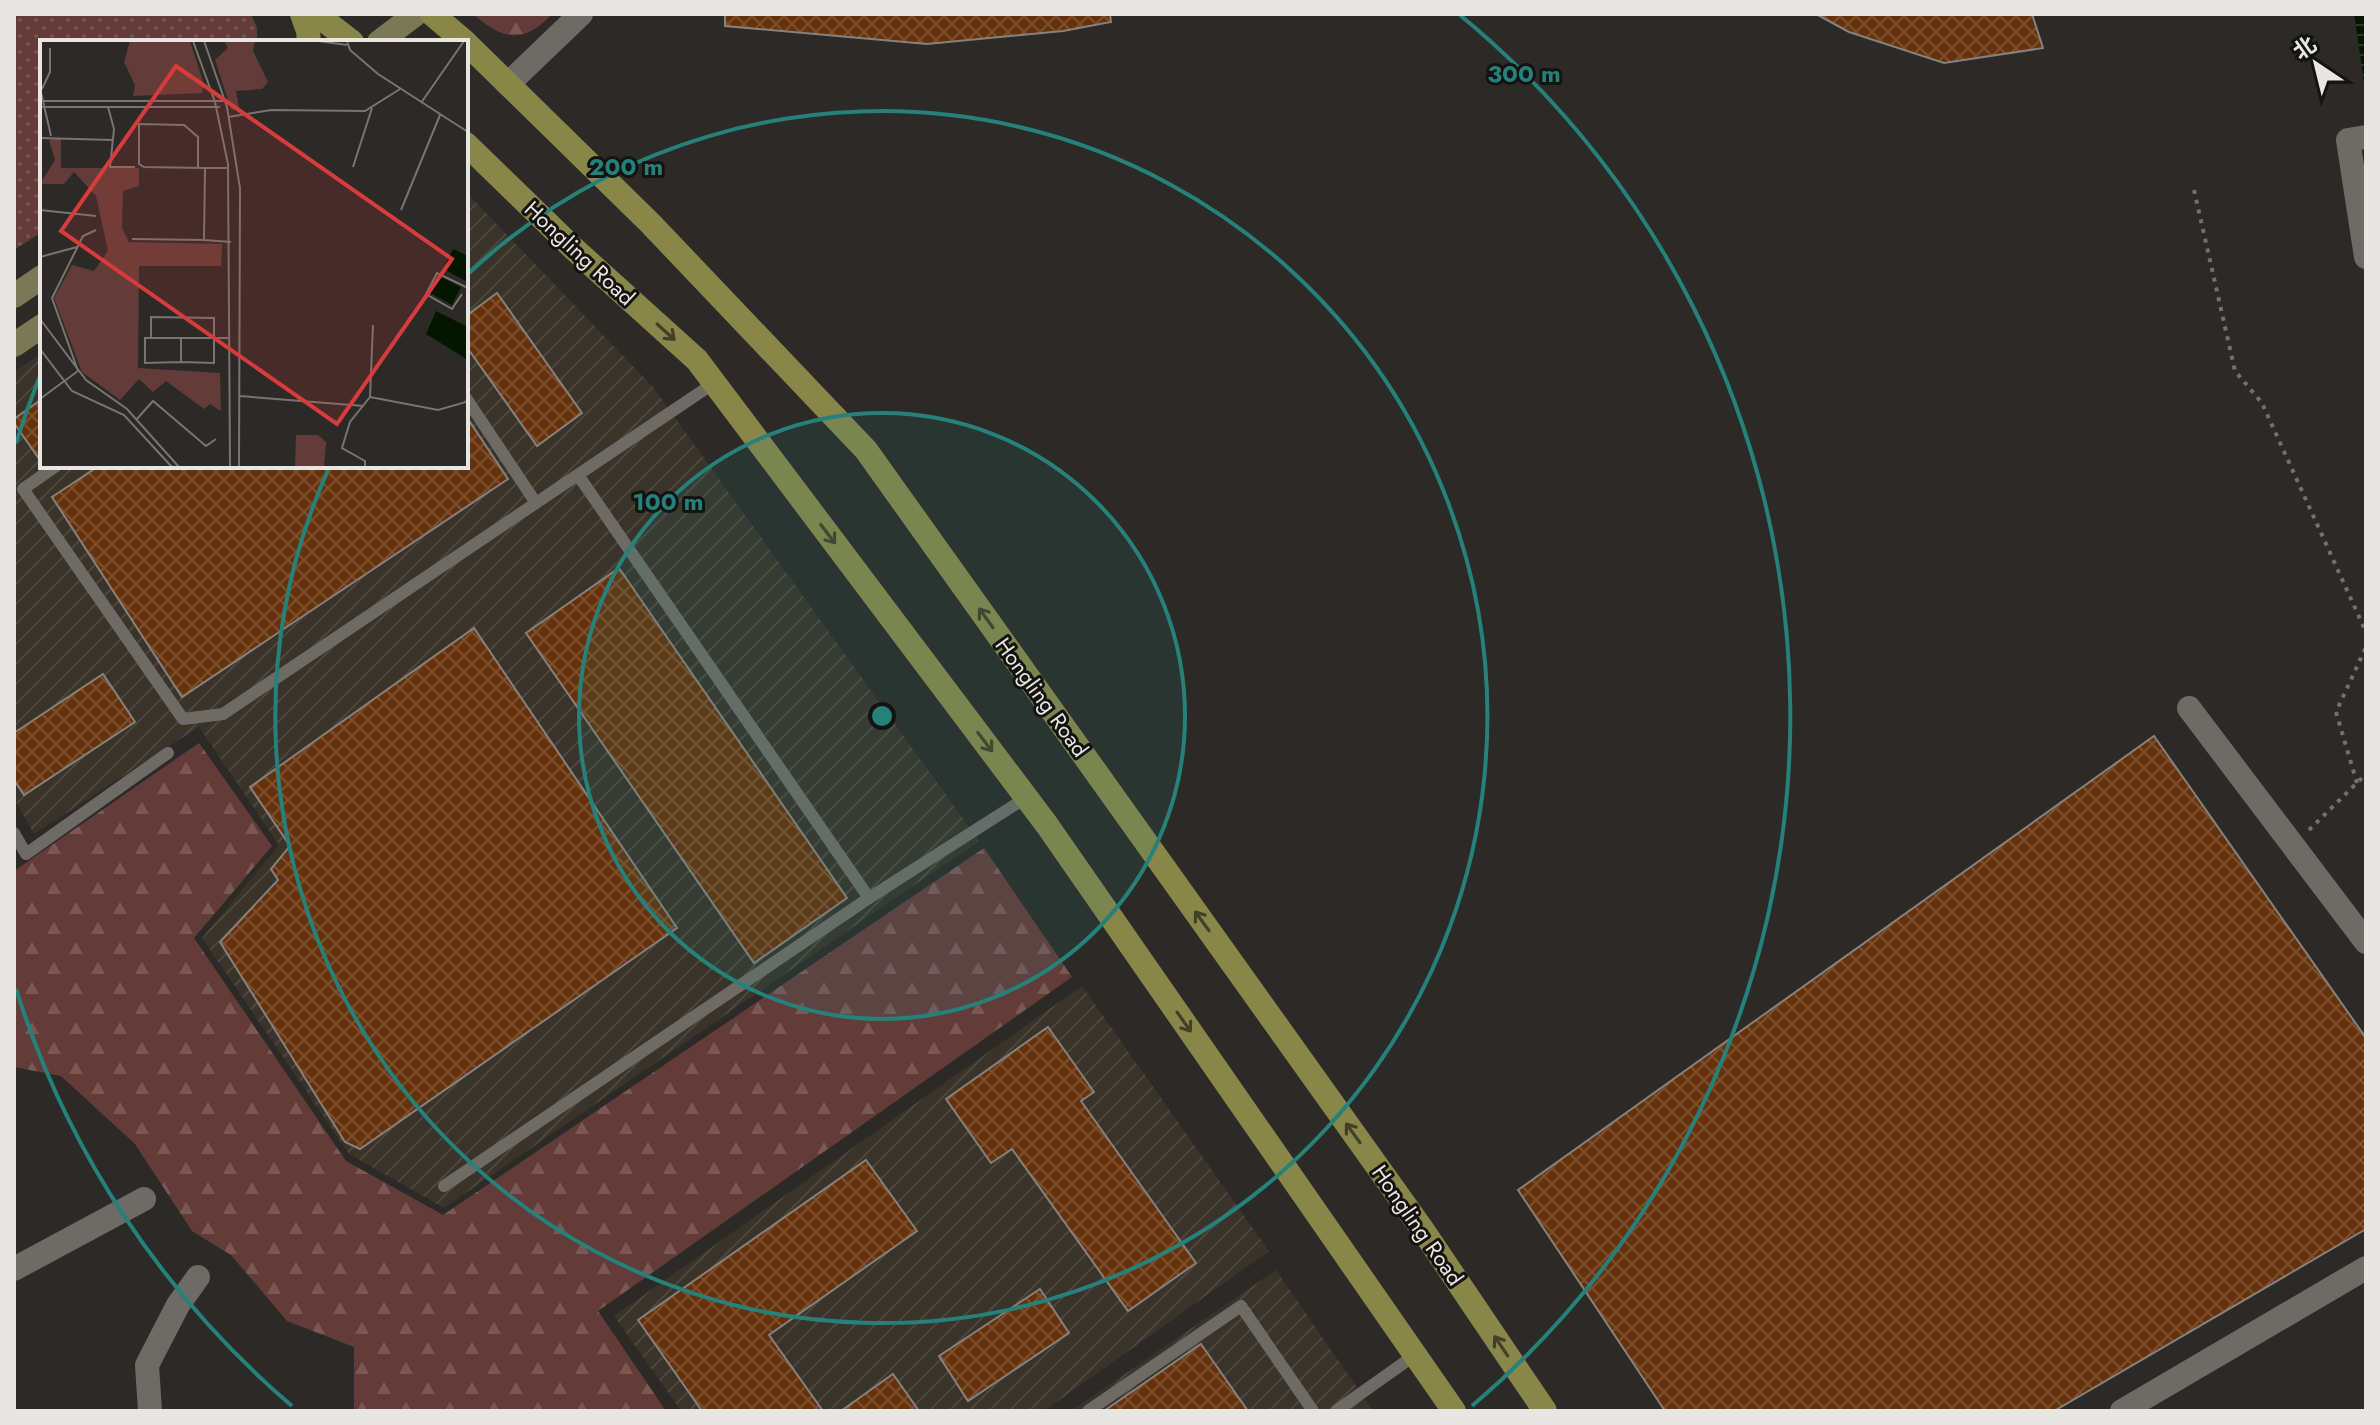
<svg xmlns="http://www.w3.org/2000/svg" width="2380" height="1425" viewBox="0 0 2380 1425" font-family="Jost,'Noto Sans SC',sans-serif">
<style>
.industrial{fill:url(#industrial-furrows)}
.green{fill:url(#green-dots)}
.forest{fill:url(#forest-firs)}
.water{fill:url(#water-rules)}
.building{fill:url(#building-cross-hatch);stroke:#86817d;stroke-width:2}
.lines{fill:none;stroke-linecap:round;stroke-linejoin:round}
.path{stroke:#73716e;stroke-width:4;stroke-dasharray:4 6;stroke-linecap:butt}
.lane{stroke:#6e6b66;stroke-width:12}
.street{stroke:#6e6b66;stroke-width:24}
.secondary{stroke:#7b7858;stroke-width:24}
.primary{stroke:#888649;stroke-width:24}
.oneway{stroke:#424127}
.ring{fill:none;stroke:#25817a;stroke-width:4}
.labels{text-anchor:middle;stroke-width:6;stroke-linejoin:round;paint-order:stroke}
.street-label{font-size:22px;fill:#e8e6e3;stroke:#141311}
.inset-road{fill:none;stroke:#777572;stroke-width:2}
.view{fill:#d83b3b;fill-opacity:0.15;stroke:#d83b3b;stroke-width:4}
.inset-edge{fill:none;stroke:#e8e6e3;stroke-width:4}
.centre{fill:#25817a;stroke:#141311;stroke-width:4}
.ring-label{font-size:24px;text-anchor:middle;font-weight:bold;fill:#25817a;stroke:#141311;stroke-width:6;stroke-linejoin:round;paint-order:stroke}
</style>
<defs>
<pattern id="industrial-furrows" width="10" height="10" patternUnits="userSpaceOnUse" patternTransform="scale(2)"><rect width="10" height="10" fill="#393329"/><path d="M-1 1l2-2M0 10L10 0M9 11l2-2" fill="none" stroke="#4c473e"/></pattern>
<pattern id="green-dots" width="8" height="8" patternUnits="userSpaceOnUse" patternTransform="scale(2)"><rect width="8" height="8" fill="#633c39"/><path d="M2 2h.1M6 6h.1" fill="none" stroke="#795856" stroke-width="1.8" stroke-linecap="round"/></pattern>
<pattern id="forest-firs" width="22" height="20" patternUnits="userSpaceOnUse" patternTransform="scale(2)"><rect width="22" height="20" fill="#633c39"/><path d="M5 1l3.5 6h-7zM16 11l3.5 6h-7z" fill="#795856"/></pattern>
<pattern id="water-rules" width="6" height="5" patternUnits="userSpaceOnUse" patternTransform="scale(2)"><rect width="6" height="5" fill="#051600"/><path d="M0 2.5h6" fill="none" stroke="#293825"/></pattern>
<pattern id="building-cross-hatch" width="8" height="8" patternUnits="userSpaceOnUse" patternTransform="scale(2)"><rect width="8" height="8" fill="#66320c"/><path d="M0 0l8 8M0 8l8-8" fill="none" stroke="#7c502f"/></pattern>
</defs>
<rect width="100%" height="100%" fill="#2c2a26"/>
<g class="industrial">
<polygon points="466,192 653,387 979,841 444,1208 349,1154 202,938 279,845 199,727 34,834 14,798 14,372 42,353 42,466 466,466"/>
<polygon points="1082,986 1269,1251 1044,1411 681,1411 614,1316"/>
<polygon points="1276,1270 1373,1411 1071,1411"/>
</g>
<polygon class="green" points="14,14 251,14 257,28 257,42 42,42 42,232 14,250"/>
<g class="forest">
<path d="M473,14H552C523,45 503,40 473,14Z"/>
<polygon points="199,743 272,846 194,938 346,1161 443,1215 984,848 1072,977 598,1311 666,1411 354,1411 354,1347 287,1321 231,1255 192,1231 135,1144 61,1076 14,1067 14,871"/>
</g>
<polygon class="water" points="2354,14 2366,14 2366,95"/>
<g class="building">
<polygon points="725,14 1110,14 1111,22 1063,31 927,44 725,26"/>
<polygon points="1816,14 2032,14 2043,48 1944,63 1849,32"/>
<polygon points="497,293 582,413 537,446 466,346 466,316"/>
<polygon points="42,399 42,463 14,423 14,419"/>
<polygon points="466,416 508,479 182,697 52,497 99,466 466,466"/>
<polygon points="619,568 847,898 754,963 526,633"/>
<polygon points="474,628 677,928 360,1149 345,1142 220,942 278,880 271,869 290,846 250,787"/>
<polygon points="103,674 135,722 24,795 14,780 14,733"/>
<polygon points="2154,736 2366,1038 2366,1229 2054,1411 1665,1411 1518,1190"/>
<polygon points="1048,1027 1094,1092 1081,1101 1196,1263 1128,1311 1012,1149 991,1163 946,1099"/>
<polygon points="866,1160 917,1231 769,1335 823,1411 702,1411 638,1320"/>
<polygon points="1040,1289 1069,1333 968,1401 939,1356"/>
<polygon points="1201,1344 1248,1411 1104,1411"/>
<polygon points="893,1374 919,1411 841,1411"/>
</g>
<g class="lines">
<g class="path">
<polyline points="2194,190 2235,371 2262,403 2366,632"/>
<polyline points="2357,783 2336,712 2366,647"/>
<polyline points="2309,830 2366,774"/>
</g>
<g class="lane">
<polyline points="466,398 536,503"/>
<polyline points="56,466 23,489 183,719 223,714 714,383"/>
<polyline points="14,833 26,854 168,753"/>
<polyline points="869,898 1027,797"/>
<polyline points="444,1186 869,898 578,475"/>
<polyline points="1088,1411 1241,1306 1313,1411"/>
<polyline points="1336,1411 1415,1355"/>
</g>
<g class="street">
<polyline points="508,84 581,14"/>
<polyline points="2366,137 2348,140 2366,257"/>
<polyline points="2189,708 2366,942"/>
<polyline points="14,1269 144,1199"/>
<polyline points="150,1411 147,1365 178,1305 198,1277"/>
<polyline points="2122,1411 2366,1268"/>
</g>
<g class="secondary">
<polyline points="379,42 416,14"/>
<polyline points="14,296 42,277"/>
<polyline points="14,345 42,326"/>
</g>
<g class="primary">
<polyline points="302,14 308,31 309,42"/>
<polyline points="316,14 352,42"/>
<polyline points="432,14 465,42"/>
<polyline points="466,43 650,223 866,450 1422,1229 1545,1411"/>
<polyline points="466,144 573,248 697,360 1047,825 1454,1411"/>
</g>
</g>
<defs><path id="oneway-shaft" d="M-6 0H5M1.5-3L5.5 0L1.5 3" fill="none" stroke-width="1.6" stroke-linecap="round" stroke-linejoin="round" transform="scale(2)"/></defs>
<g class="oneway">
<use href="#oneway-shaft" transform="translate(666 332) rotate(42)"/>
<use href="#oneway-shaft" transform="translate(828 534) rotate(53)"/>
<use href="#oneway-shaft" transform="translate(986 618) rotate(-126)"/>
<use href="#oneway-shaft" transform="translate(985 742) rotate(53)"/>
<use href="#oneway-shaft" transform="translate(1202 921) rotate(-126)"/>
<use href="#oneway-shaft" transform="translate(1184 1022) rotate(55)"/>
<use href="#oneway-shaft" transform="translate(1353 1133) rotate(-126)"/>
<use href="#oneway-shaft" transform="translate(1501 1346) rotate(-124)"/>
</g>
<circle cx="882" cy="716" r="303" fill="#25817a" fill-opacity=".12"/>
<g class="ring">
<circle cx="882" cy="716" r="303"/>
<path d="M469 273A606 606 0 1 1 328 470"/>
<path d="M292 1406A908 908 0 0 1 16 989M16 443A908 908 0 0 1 40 376M1460 15A908 908 0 0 1 1472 1406"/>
</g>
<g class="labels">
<g class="street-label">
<text transform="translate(580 253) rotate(43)" y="8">Hongling Road</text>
<text transform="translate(1042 697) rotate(54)" y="8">Hongling Road</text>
<text transform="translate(1418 1225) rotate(55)" y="8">Hongling Road</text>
</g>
</g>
<g transform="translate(40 40)">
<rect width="428" height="428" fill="#2c2a26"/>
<path d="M90,1H150L164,44L162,53L93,56L95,45L84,22Z" fill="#633c39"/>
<path d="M184,1H215L213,11L228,42L222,49L196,51L200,72L191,69L175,20L188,8ZM21,98V128H99V146L83,151L82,188L89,202L182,204L181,226H99L98,328L180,333L181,371L170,364L164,369L126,341L113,352L99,339L80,360L42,332L14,258L32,225L54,231L68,211L56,156L34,132L24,144H0L15,120L9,100ZM256,395H278L286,402L284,427H255Z" fill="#633c39"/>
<path d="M413,209L428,216V242L403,229ZM399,236L421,247L412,265L390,253ZM396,271L428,287V320L386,294Z" fill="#051600"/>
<path class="inset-road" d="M153,1L175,62L188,124L190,427M164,1L187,67L200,148L199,427M278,1L307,5M307,1L310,10L338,34L428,92M0,48L11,96M2,49L10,32V8M0,61H185M381,63L424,1M0,67H180M68,67L74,89L70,127H95M188,77L231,70L325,71L360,49M0,98L73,100M313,127L332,68M158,128V97L144,85L99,84V124L104,127L165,128H188M0,170L56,176M361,170L400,75M92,199L164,200L165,128M164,200L191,202M0,217L37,207M422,254L412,269L386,254L397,233L428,248M0,279L46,340L87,369L139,427M111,298V277L174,278V323L141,322M141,298V322L105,323V298H190M0,309L32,351L84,375L132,427M200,356L324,366M330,357L398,370L426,362L428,357M0,359L38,331L12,258L43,196L56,190M96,380L113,361L166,406L176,399M325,427V421L302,408L310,382L330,357L333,285"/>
<path class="view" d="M136,26L412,219L297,384L21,191Z"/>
<rect width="428" height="428" class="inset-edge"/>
</g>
<circle cx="882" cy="716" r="12" class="centre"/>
<g class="ring-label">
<text x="1524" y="82">300 m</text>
<text x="626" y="175">200 m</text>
<text x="668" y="510">100 m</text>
</g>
<rect width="2380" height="1425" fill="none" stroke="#e8e6e3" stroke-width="32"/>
<g transform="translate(2316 64) rotate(325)" stroke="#141311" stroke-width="6" paint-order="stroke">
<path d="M0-6L14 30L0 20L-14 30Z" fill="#e8e6e3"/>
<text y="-12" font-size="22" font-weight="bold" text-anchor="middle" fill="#e8e6e3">北</text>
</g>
</svg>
